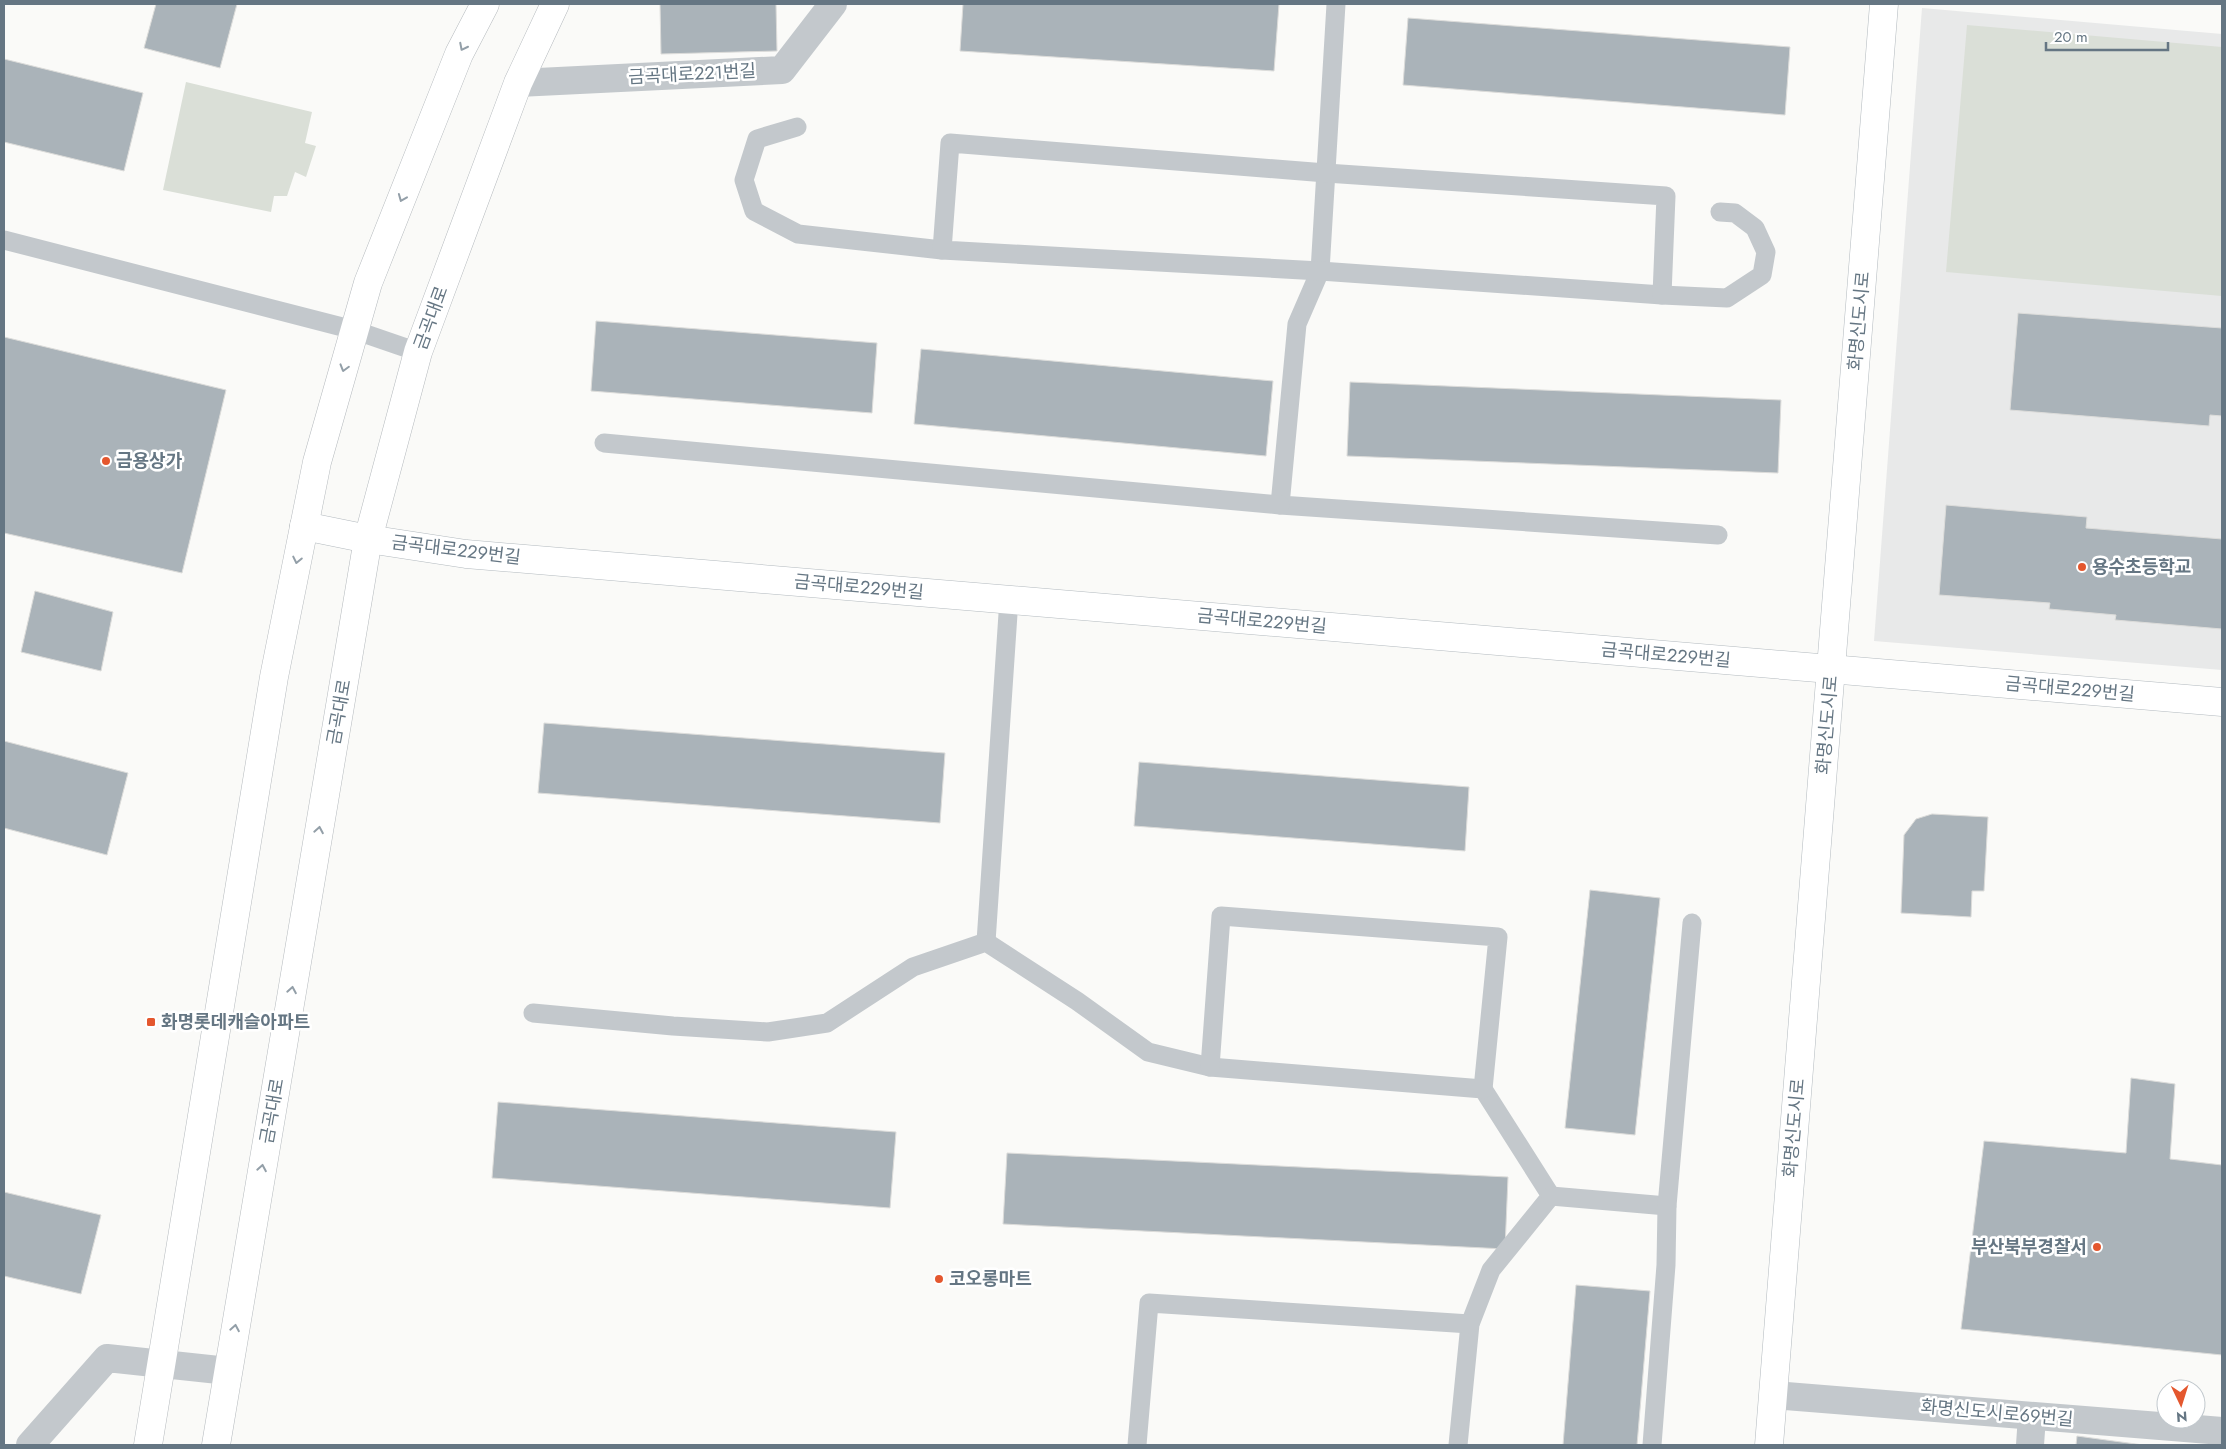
<svg xmlns="http://www.w3.org/2000/svg" width="2226" height="1449" viewBox="0 0 2226 1449" font-family="Jost,'Noto Sans KR',sans-serif">
<style>
.built{fill:#e8e9e9}
.green{fill:#dadfd7}
.building{fill:#aab3b9;stroke:#dcdcda}
.lines{fill:none;stroke-linecap:round;stroke-linejoin:round}
.secondary-casing{stroke:#b3babf;stroke-width:29}
.primary-casing{stroke:#b5babe;stroke-width:29}
.lane{stroke:#c3c8cc;stroke-width:19}
.street{stroke:#c3c8cc;stroke-width:28}
.secondary{stroke:#fff;stroke-width:28}
.primary{stroke:#fff;stroke-width:28}
.oneway{stroke:#939fa8}
.poi-dot{fill:#e4572e;stroke:#fff;stroke-width:2}
.labels{text-anchor:middle;stroke-width:5;stroke-linejoin:round;paint-order:stroke}
.street-label{font-size:18px;fill:#657683;stroke:#fff}
.poi-label{font-size:18px;font-weight:bold;fill:#657683;stroke:#fff;text-anchor:start}
</style>
<rect width="100%" height="100%" fill="#fafaf8"/>
<polygon class="built" points="1922,8 2222,34 2222,670 1874,641"/>
<g class="green">
<polygon points="1967,25 2222,47 2222,296 1946,272"/>
<polygon points="186,82 312,112 305,143 316,146 306,177 295,172 287,196 274,196 271,212 163,190"/>
</g>
<g class="building">
<polygon points="156,4 237,4 220,68 144,48"/>
<polygon points="660,4 776,4 777,51 661,54"/>
<polygon points="963,4 1279,4 1274,71 960,51"/>
<polygon points="1408,18 1790,47 1785,115 1403,85"/>
<polygon points="4,59 143,93 124,171 4,142"/>
<polygon points="2018,313 2222,328 2222,416 2210,415 2209,426 2010,410"/>
<polygon points="596,321 877,343 872,413 591,391"/>
<polygon points="4,337 226,390 182,573 4,533"/>
<polygon points="921,349 1273,381 1266,456 914,424"/>
<polygon points="1350,382 1781,400 1778,473 1347,456"/>
<polygon points="1946,505 2087,517 2086,528 2222,539 2222,629 2115,620 2116,615 2049,609 2050,603 1939,595"/>
<polygon points="35,591 113,612 101,671 21,652"/>
<polygon points="544,723 945,753 940,823 538,793"/>
<polygon points="4,741 128,773 107,855 4,828"/>
<polygon points="1139,762 1469,787 1465,851 1134,826"/>
<polygon points="1932,814 1988,817 1984,891 1972,891 1971,917 1901,913 1904,835 1916,819"/>
<polygon points="1590,890 1660,898 1635,1135 1565,1128"/>
<polygon points="2131,1078 2175,1084 2170,1159 2222,1165 2222,1355 1961,1329 1984,1141 2126,1153"/>
<polygon points="498,1102 896,1132 890,1208 492,1178"/>
<polygon points="1007,1153 1508,1177 1505,1249 1003,1224"/>
<polygon points="4,1192 101,1215 81,1294 4,1276"/>
<polygon points="1576,1285 1650,1291 1637,1445 1563,1445"/>
<polygon points="2077,1436 2143,1445 2076,1445"/>
</g>
<g class="lines">
<defs>
<g id="secondary">
<polyline points="304,526 368,539 466,554 2222,702"/>
<polyline points="1769,1445 1884,4"/>
</g>
<g id="primary">
<polyline points="148,1445 274,677 317,462 368,283 459,54 485,4"/>
<polyline points="216,1445 368,539 418,352 518,83 555,4"/>
</g>
</defs>
<use href="#secondary" class="secondary-casing"/>
<use href="#primary" class="primary-casing"/>
<g class="lane">
<polyline points="1336,4 1320,271 1297,324 1280,505 1718,535"/>
<polyline points="797,127 757,139 744,180 754,211 798,234 942,250"/>
<polygon points="950,143 1326,173 1666,196 1662,295 1320,271 942,250"/>
<polyline points="4,240 354,330 418,352"/>
<polyline points="1662,295 1727,298 1762,275 1766,252 1755,228 1735,213 1720,212"/>
<polyline points="604,443 1280,505"/>
<polyline points="986,942 1009,599"/>
<polyline points="533,1013 673,1026 768,1032 827,1023 913,967 986,942 1077,1001 1148,1052 1210,1067 1483,1089 1551,1196 1491,1270 1470,1324 1458,1445"/>
<polyline points="1210,1067 1221,916 1498,937 1483,1089"/>
<polyline points="1551,1196 1667,1206"/>
<polyline points="1137,1445 1149,1303 1470,1324"/>
<polyline points="1652,1445 1666,1265 1667,1206 1692,923"/>
</g>
<g class="street">
<polyline points="518,83 782,70 833,4"/>
<polyline points="1773,1395 2222,1431"/>
<polyline points="30,1445 107,1358 228,1371"/>
<polyline points="2030,1445 2032,1416"/>
</g>
<use href="#secondary" class="secondary"/>
<use href="#primary" class="primary"/>
</g>
<defs><path id="oneway-chevron" d="M-2-3.5L2.5 0L-2 3.5" fill="none" stroke-width="1.6" stroke-linecap="round" stroke-linejoin="round" transform="scale(1.25)"/></defs>
<g class="oneway">
<use href="#oneway-chevron" transform="translate(463 47) rotate(117)"/>
<use href="#oneway-chevron" transform="translate(402 198) rotate(112)"/>
<use href="#oneway-chevron" transform="translate(344 368) rotate(106)"/>
<use href="#oneway-chevron" transform="translate(297 560) rotate(102)"/>
<use href="#oneway-chevron" transform="translate(319 830) rotate(-80)"/>
<use href="#oneway-chevron" transform="translate(292 990) rotate(-80)"/>
<use href="#oneway-chevron" transform="translate(262 1168) rotate(-80)"/>
<use href="#oneway-chevron" transform="translate(235 1328) rotate(-80)"/>
</g>
<g class="poi-dot">
<circle cx="106" cy="461" r="5"/>
<circle cx="2082" cy="567" r="5"/>
<rect x="146" y="1017" width="10" height="10" rx="2.5"/>
<circle cx="2097" cy="1247" r="5"/>
<circle cx="939" cy="1279" r="5"/>
</g>
<g class="labels">
<g class="street-label">
<text transform="translate(692 74) rotate(-3)" y="6">금곡대로221번길</text>
<text transform="translate(431 318) rotate(-70)" y="6">금곡대로</text>
<text transform="translate(1859 321) rotate(-85)" y="6">화명신도시로</text>
<text transform="translate(456 550) rotate(7)" y="6">금곡대로229번길</text>
<text transform="translate(859 587) rotate(5)" y="6">금곡대로229번길</text>
<text transform="translate(1262 621) rotate(5)" y="6">금곡대로229번길</text>
<text transform="translate(1666 655) rotate(5)" y="6">금곡대로229번길</text>
<text transform="translate(2070 689) rotate(5)" y="6">금곡대로229번길</text>
<text transform="translate(339 712) rotate(-80)" y="6">금곡대로</text>
<text transform="translate(1827 725) rotate(-85)" y="6">화명신도시로</text>
<text transform="translate(272 1111) rotate(-80)" y="6">금곡대로</text>
<text transform="translate(1794 1128) rotate(-85)" y="6">화명신도시로</text>
<text transform="translate(1997 1413) rotate(5)" y="6">화명신도시로69번길</text>
</g>
<g class="poi-label">
<text x="116" y="467">금용상가</text>
<text x="2092" y="573">용수초등학교</text>
<text x="161" y="1028">화명롯데캐슬아파트</text>
<text x="2087" y="1253" text-anchor="end">부산북부경찰서</text>
<text x="949" y="1285">코오롱마트</text>
</g>
</g>
<rect width="2226" height="1449" fill="none" stroke="#657683" stroke-width="10"/>
<g transform="translate(2181 1404) rotate(176)"><circle r="24" fill="#ffffff" stroke="#c1c8cd"/>
<path d="M0-4L9 19L0 12L-9 19Z" fill="#e4572e"/>
<text y="-8" font-size="14" font-weight="bold" text-anchor="middle" fill="#657683">N</text>
</g>
<path d="M2046 42v8h122v-8" fill="none" stroke="#657683" stroke-width="2.5"/>
<text x="2054" y="42" font-size="15" fill="#657683" stroke="#ffffff" stroke-width="4" paint-order="stroke">20 m</text>
</svg>
